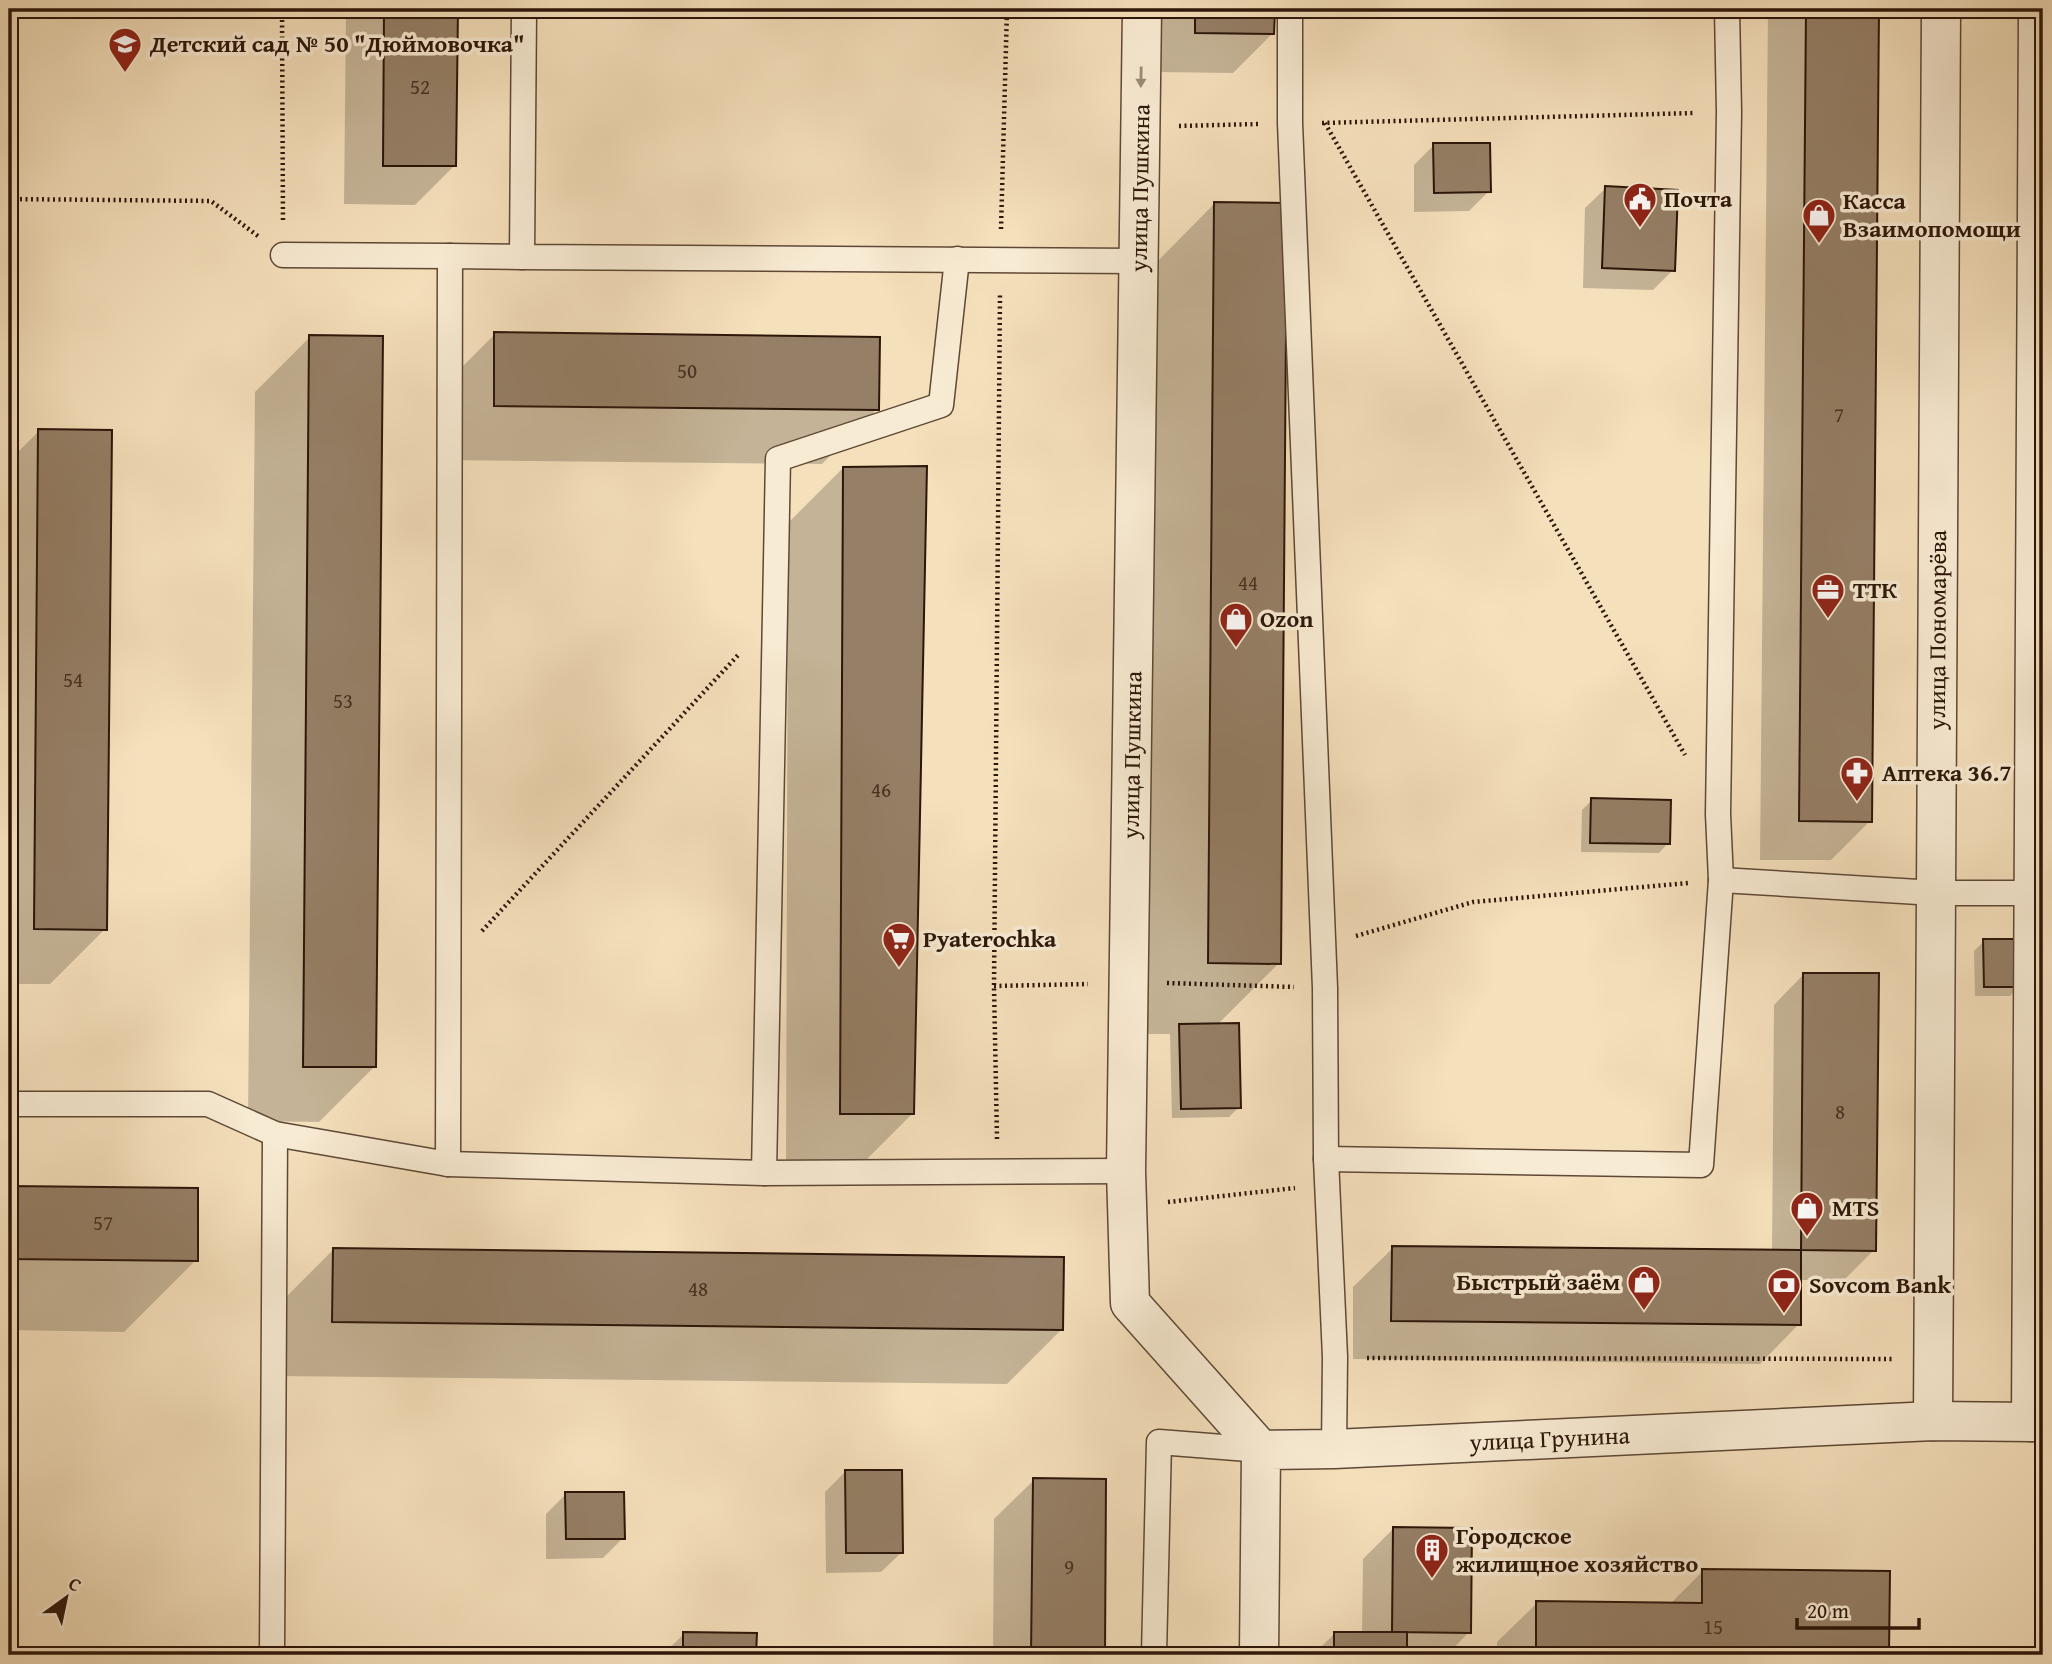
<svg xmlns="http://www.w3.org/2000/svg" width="2052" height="1664" viewBox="0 0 2052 1664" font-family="'Gentium Book Plus',serif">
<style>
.shadow{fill:#0003}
.building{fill:#957f66;stroke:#2c1609;stroke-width:2}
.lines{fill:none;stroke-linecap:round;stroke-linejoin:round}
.service-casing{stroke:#5e4836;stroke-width:27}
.minor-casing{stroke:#5e4836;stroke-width:41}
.path{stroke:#2c1609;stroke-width:4.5;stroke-dasharray:2 3.5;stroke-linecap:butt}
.service{stroke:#f8ebd3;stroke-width:24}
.minor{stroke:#f8ebd3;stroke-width:38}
.oneway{fill:#9c8b78}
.labels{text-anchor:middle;stroke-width:7;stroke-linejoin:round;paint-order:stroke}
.number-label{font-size:21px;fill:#463020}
.poi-label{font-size:24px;font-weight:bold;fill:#2c1609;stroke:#f8ebd3;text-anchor:start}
.street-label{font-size:24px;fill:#2c1609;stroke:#f8ebd3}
</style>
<rect width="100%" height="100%" fill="#f5e0bc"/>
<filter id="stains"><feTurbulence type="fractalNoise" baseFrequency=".00286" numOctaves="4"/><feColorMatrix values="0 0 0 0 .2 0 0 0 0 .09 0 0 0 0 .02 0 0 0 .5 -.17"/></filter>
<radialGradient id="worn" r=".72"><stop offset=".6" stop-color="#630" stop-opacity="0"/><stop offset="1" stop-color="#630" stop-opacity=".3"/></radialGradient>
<g class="shadow">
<polygon points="346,9 456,9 454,166 415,205 344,204"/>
<polygon points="1157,9 1273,9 1273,33 1233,73 1156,72"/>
<polygon points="1768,9 1877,9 1870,821 1831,860 1760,860"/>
<polygon points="1434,145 1489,191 1469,211 1414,212 1414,165"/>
<polygon points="1606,188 1673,270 1653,290 1583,288 1585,208"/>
<polygon points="1215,203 1279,963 1217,1025 1239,1107 1229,1117 1172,1118 1170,1034 1137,1034 1144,275"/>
<polygon points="495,334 877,409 822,464 439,460 440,389"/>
<polygon points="310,337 374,1067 319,1122 248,1121 255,392"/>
<polygon points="39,431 105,929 50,984 9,984 9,461"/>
<polygon points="843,468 912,1114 857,1169 786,1168 788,523"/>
<polygon points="1592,800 1668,843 1659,853 1581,852 1582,810"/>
<polygon points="1984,941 2019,987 2010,996 1975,996 1974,951"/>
<polygon points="1804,974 1874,1250 1844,1280 1800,1280 1799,1324 1760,1364 1353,1359 1353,1287 1393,1248 1772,1252 1774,1005"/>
<polygon points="9,1188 197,1190 196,1260 124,1332 9,1330"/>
<polygon points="333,1250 1062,1329 1007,1384 278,1376 278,1305"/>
<polygon points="845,1472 902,1552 881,1572 826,1573 825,1492"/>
<polygon points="1034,1480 1105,1480 1103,1655 993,1655 994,1519"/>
<polygon points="566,1494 623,1538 603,1558 546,1559 546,1514"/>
<polygon points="1393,1529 1469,1632 1447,1655 1313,1655 1335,1633 1362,1634 1363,1559"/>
<polygon points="1703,1571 1887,1652 1884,1655 1497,1655 1497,1642 1537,1603 1670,1604"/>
<polygon points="684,1634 755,1634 755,1655 662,1655"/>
</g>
<g class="building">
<polygon points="384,9 458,9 456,166 383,166"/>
<polygon points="1195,9 1275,9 1274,34 1195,33"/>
<polygon points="1806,9 1879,9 1872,822 1799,821"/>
<polygon points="1433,143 1490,143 1491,192 1434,193"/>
<polygon points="1605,186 1678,190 1675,271 1602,268"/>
<polygon points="1214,202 1287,203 1281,964 1208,963"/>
<polygon points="494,332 880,337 879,410 494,406"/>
<polygon points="309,335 383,336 376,1067 303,1067"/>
<polygon points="38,429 112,430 107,930 34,929"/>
<polygon points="927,466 914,1114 840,1114 843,467"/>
<polygon points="1591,798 1671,800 1670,844 1590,843"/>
<polygon points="1983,939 2021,939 2021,987 1984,987"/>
<polygon points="1803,973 1879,973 1876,1251 1801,1250"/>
<polygon points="1239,1023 1241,1108 1181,1109 1179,1024"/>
<polygon points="9,1186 198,1188 198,1261 9,1259"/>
<polygon points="1392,1246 1801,1250 1801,1325 1391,1321"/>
<polygon points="333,1248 1064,1257 1063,1330 332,1322"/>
<polygon points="845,1470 902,1470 903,1553 846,1553"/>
<polygon points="1033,1478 1106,1479 1105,1655 1031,1655"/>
<polygon points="565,1492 624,1492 625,1539 566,1539"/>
<polygon points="1393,1527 1472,1528 1471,1633 1392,1632"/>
<polygon points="1702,1569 1890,1571 1889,1653 1707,1651 1707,1655 1536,1655 1536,1601 1702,1603"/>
<polygon points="683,1632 757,1633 756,1655 683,1655"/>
<rect x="1334" y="1632" width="73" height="23"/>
</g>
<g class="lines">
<defs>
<g id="service">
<polyline points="524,9 522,257 1139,261"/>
<polyline points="1290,9 1290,123 1325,988 1326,1159"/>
<polyline points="283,255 450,256"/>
<polyline points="1721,880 1935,893 2034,893"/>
<polyline points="9,1104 208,1104 275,1134 448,1164 764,1173 1126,1171"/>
<polyline points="448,1164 450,256 522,257"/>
<polyline points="764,1173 778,459 941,405 957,259"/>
<polyline points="1334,1449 1335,1357 1326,1159 1701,1165 1721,880 1718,814 1729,112 1727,9"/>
<polyline points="272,1655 275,1134"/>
<polyline points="1154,1655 1159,1442 1261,1450"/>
</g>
<g id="minor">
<polyline points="1142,9 1126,1171 1130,1303 1261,1450"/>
<path id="s1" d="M1933,1421L1941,9"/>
<polyline points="2031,1422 2038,9"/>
<path id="s2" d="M1259,1655L1261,1450L1334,1449L1933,1421L2043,1422"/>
</g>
</defs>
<use href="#service" class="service-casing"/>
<use href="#minor" class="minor-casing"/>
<g class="path">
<polyline points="282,9 283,223"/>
<polyline points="1322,123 1695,113"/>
<polyline points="1325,123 1685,755"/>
<polyline points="1179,126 1258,124"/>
<polyline points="9,199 211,201 258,236"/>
<polyline points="1001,229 1007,9"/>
<polyline points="482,931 740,653"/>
<polyline points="1356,936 1473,902 1688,883"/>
<polyline points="1167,983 1294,987"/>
<polyline points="994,986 1088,984"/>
<polyline points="997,1139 994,986 1000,294"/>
<polyline points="1168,1202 1295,1188"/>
<polyline points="1367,1358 1894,1359"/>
</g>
<use href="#service" class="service"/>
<use href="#minor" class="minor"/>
</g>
<defs><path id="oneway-solid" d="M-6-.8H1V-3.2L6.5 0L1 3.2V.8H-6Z" transform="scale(1.75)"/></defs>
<use class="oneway" href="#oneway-solid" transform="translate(1141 77) rotate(91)"/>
<defs>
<symbol id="school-pin" viewBox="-11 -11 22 30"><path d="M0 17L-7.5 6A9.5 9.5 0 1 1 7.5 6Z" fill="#8f2418" stroke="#f8ebd3"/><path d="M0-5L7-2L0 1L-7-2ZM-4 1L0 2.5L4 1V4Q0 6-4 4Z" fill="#fff"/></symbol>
<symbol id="civic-pin" viewBox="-11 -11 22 30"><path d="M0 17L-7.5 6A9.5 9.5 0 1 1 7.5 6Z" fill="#8f2418" stroke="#f8ebd3"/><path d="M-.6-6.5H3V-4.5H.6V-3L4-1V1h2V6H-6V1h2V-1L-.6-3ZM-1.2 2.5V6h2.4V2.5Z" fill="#fff"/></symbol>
<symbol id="shop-pin" viewBox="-11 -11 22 30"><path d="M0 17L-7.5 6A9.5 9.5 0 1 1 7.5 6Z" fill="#8f2418" stroke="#f8ebd3"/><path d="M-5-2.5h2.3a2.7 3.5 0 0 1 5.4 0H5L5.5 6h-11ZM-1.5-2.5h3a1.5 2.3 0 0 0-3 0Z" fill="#fff"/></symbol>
<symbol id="office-pin" viewBox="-11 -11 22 30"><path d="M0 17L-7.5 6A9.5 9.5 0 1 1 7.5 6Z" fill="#8f2418" stroke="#f8ebd3"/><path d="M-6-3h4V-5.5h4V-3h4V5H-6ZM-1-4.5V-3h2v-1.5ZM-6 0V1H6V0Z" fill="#fff"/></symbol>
<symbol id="pharmacy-pin" viewBox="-11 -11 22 30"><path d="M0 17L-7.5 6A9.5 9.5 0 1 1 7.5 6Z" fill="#8f2418" stroke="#f8ebd3"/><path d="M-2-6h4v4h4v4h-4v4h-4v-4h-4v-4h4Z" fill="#fff"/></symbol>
<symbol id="supermarket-pin" viewBox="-11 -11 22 30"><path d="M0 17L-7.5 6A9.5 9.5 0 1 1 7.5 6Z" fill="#8f2418" stroke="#f8ebd3"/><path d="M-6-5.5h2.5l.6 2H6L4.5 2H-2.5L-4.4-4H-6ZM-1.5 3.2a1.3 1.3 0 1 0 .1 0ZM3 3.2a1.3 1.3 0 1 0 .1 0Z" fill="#fff"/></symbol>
<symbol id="bank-pin" viewBox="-11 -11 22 30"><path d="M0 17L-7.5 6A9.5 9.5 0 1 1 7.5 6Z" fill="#8f2418" stroke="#f8ebd3"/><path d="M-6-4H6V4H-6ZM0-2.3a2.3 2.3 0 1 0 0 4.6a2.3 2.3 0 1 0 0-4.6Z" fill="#fff"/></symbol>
<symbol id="building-pin" viewBox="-11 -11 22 30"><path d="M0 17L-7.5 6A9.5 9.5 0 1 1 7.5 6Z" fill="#8f2418" stroke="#f8ebd3"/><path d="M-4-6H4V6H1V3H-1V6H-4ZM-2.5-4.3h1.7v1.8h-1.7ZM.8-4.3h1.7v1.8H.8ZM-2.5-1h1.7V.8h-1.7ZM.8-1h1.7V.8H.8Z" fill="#fff"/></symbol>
</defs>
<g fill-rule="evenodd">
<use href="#school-pin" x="106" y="25" width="38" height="52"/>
<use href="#civic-pin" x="1621" y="180" width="38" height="52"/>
<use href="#shop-pin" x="1800" y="196" width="38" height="52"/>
<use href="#office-pin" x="1809" y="571" width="38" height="52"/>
<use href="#shop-pin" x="1217" y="600" width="38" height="52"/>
<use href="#pharmacy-pin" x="1838" y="754" width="38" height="52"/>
<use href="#supermarket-pin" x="880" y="920" width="38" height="52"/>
<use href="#shop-pin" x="1788" y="1189" width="38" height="52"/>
<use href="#shop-pin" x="1625" y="1263" width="38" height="52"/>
<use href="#bank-pin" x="1765" y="1266" width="38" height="52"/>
<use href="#building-pin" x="1413" y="1531" width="38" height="52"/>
</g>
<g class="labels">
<g class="number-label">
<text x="420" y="94">52</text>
<text x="687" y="378">50</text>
<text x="1839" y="422">7</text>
<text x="1248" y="590">44</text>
<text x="73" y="687">54</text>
<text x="343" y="708">53</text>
<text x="881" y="797">46</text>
<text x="1840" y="1119">8</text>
<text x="103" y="1230">57</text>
<text x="698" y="1296">48</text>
<text x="1069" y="1574">9</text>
<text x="1713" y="1634">15</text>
</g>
<g class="poi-label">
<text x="150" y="52">Детский сад № 50 "Дюймовочка"</text>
<text x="1664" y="207">Почта</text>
<text x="1843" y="209">Касса<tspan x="1843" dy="28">Взаимопомощи</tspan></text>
<text x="1853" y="598">ТТК</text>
<text x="1260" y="627">Ozon</text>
<text x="1882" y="781">Аптека 36.7</text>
<text x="923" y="947">Pyaterochka</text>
<text x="1832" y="1216">MTS</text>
<text x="1620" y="1290" text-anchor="end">Быстрый заём</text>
<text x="1809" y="1293">Sovcom Bank</text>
<text x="1456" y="1544">Городское<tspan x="1456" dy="28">жилищное хозяйство</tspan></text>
</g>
<g class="street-label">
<text transform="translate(1140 188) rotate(-89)" y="8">улица Пушкина</text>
<text dy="8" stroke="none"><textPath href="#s1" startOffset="791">улица Пономарёва</textPath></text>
<text transform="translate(1132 755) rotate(-89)" y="8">улица Пушкина</text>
<text dy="8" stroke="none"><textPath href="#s2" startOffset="494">улица Грунина</textPath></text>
</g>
</g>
<rect width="2052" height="1664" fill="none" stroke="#f5e0bc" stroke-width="35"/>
<rect x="10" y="10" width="2031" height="1643" fill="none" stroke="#2c1609" stroke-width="3.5"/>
<rect x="18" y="18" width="2017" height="1629" fill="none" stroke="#2c1609" stroke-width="2"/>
<g transform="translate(66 1598) rotate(33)" stroke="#f8ebd3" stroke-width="5" paint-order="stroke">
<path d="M0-5L12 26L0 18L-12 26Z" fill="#2c1609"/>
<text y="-10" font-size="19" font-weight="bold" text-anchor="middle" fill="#2c1609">С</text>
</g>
<path d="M1797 1618v10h122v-10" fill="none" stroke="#2c1609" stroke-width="3.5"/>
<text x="1807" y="1618" font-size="21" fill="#2c1609" stroke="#f8ebd3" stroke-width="5" paint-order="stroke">20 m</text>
<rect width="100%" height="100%" filter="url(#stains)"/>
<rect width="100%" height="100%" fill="url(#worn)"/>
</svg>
